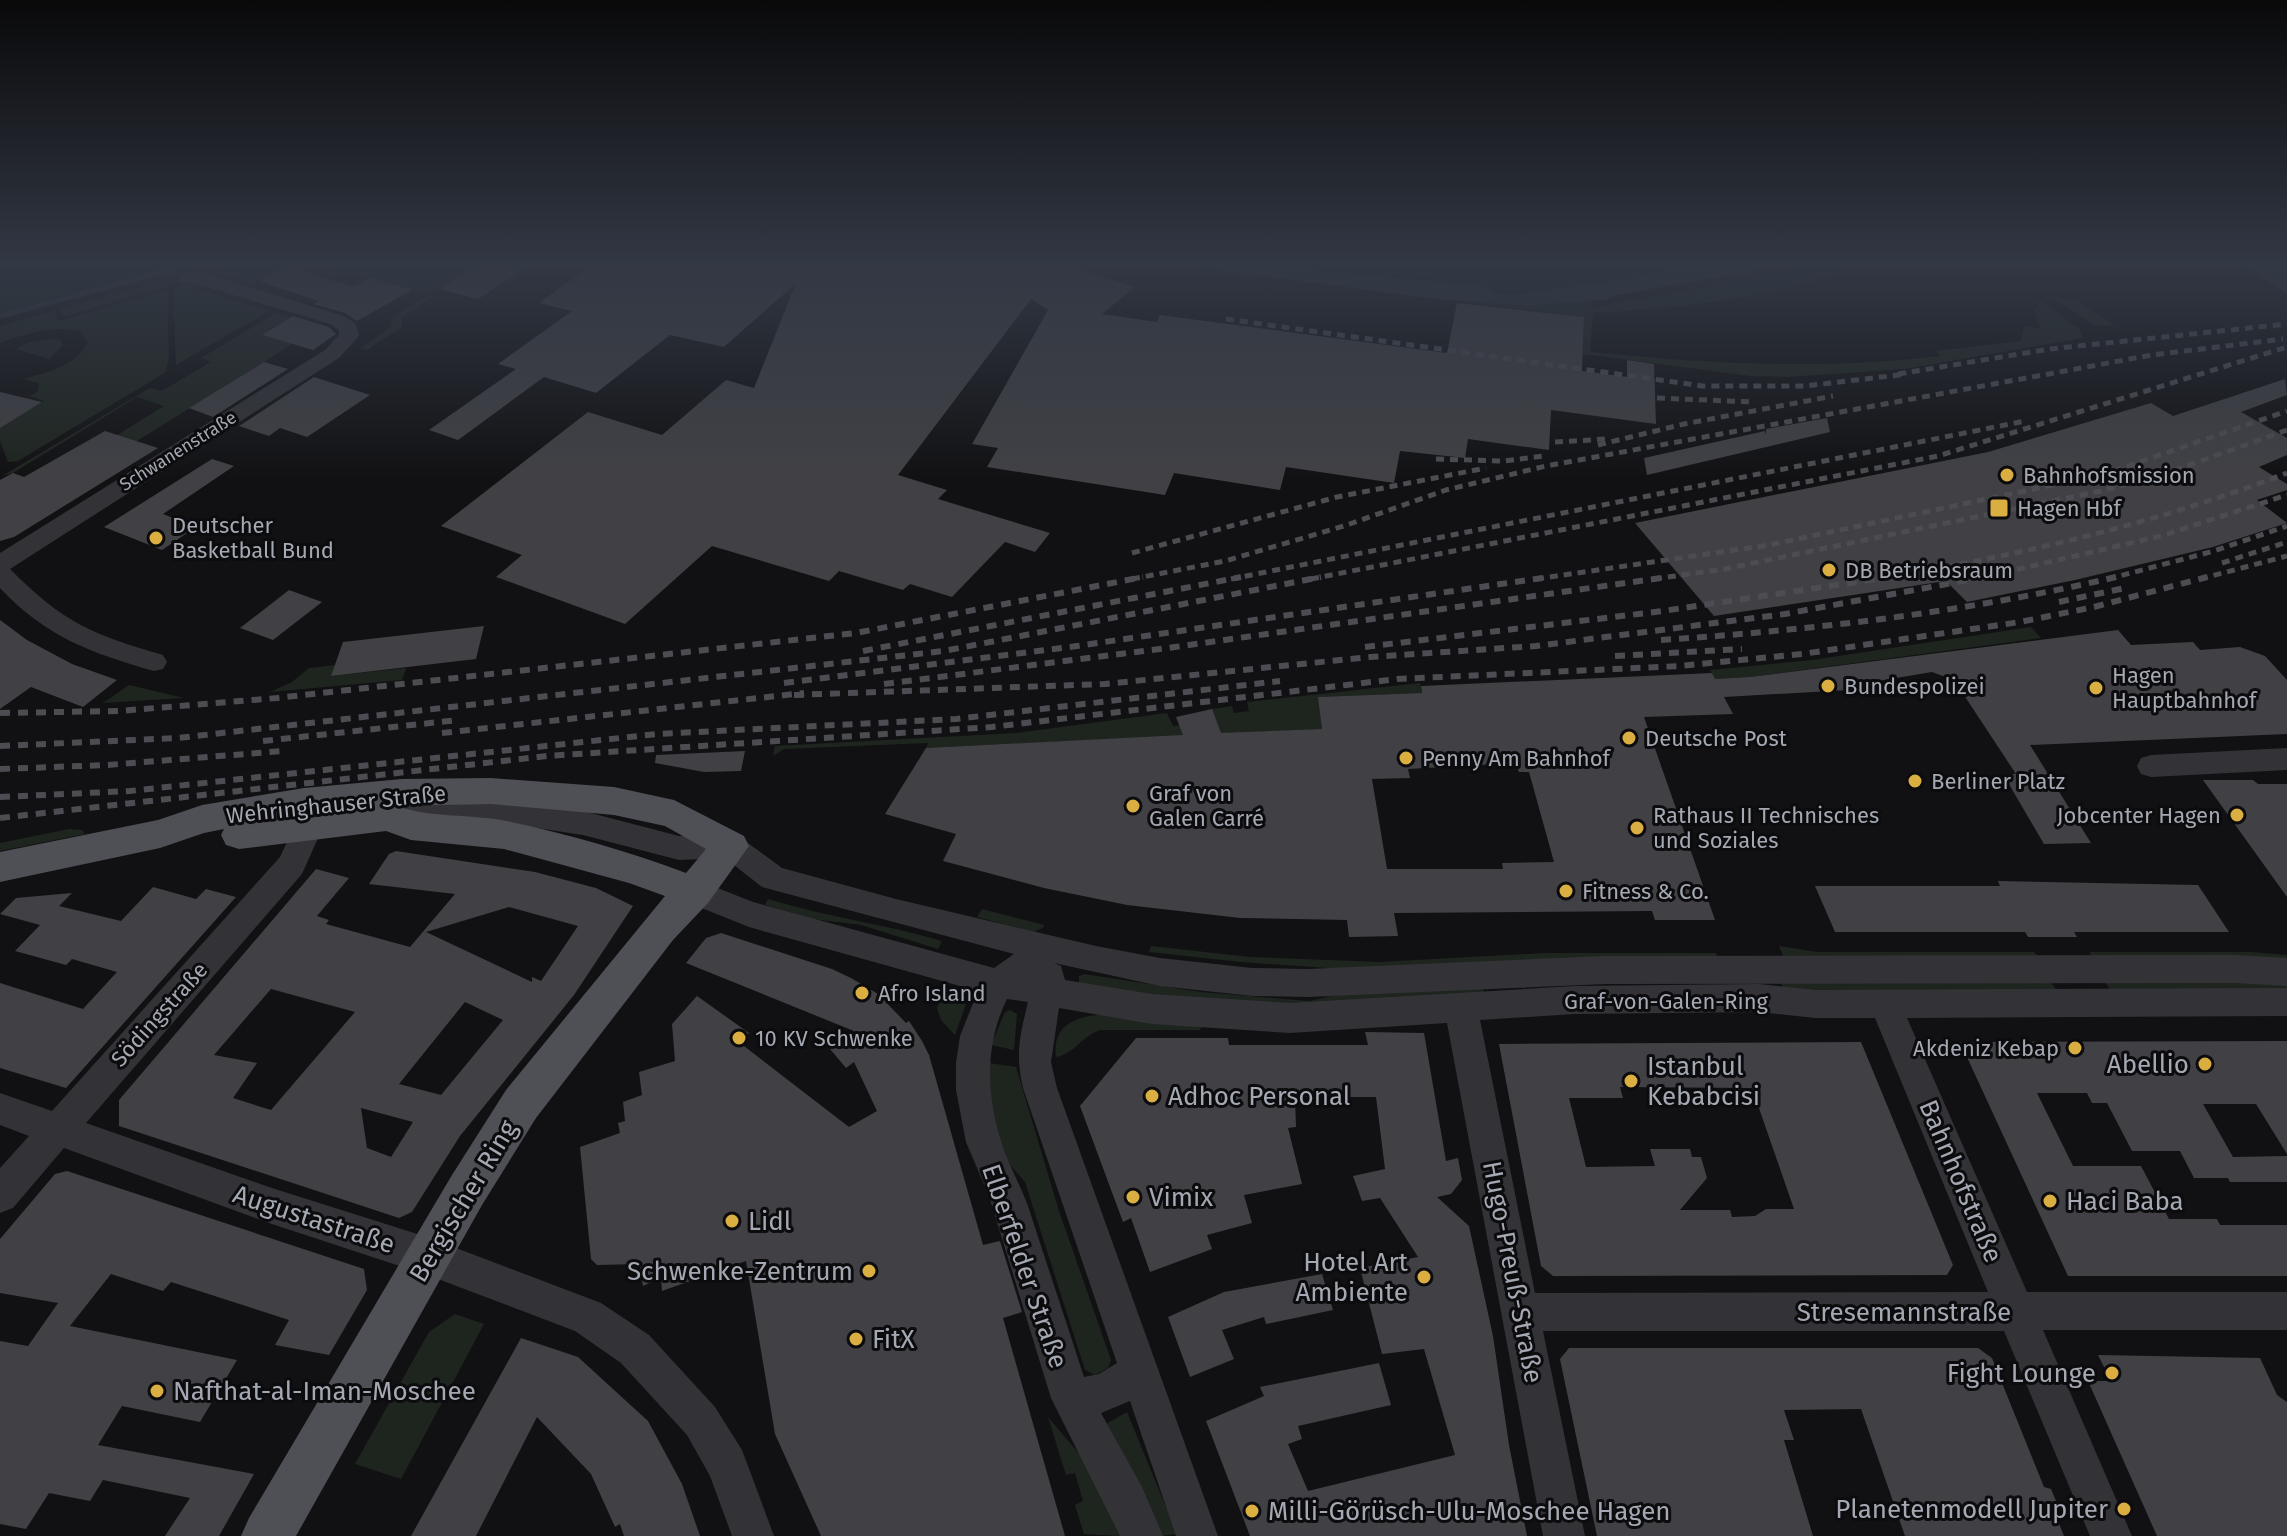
<svg xmlns="http://www.w3.org/2000/svg" width="2287" height="1536" viewBox="0 0 2287 1536" font-family="'Fira Sans',sans-serif">
<style>
.green{fill:#1e251f}
.water{fill:#2c333a}
.lines{fill:none;stroke-linecap:round;stroke-linejoin:round}
.stream{stroke:#2c333a;stroke-width:5}
.building{fill:#414145;fill-rule:evenodd}
.minor{fill:#333337;fill-rule:evenodd}
.major{fill:#4f5056;fill-rule:evenodd}
.rail-far1{stroke:#4c4d52;stroke-width:5;stroke-dasharray:8 6;stroke-linecap:butt}
.rail{stroke:#4c4d52;stroke-width:6;stroke-dasharray:10 8;stroke-linecap:butt}
.poi-dot{fill:#dbae41;stroke:#0c0c0e;stroke-width:3}
.labels{text-anchor:middle;stroke-width:6;stroke-linejoin:round;paint-order:stroke}
.far-street-label{font-size:18px;fill:#a4a8b2;stroke:#0c0c0e}
.poi-label{font-size:22px;fill:#a4a8b2;stroke:#0c0c0e;text-anchor:start}
.street-label{font-size:22px;fill:#a4a8b2;stroke:#0c0c0e}
.near-poi-label{font-size:26px;fill:#a4a8b2;stroke:#0c0c0e;text-anchor:start}
.near-street-label{font-size:26px;fill:#a4a8b2;stroke:#0c0c0e}
</style>
<rect width="100%" height="100%" fill="#111113"/>
<g class="green">
<polygon points="0,266 199,266 181,271 181,275 155,276 0,319"/>
<polygon points="284,266 251,284 224,275 235,268"/>
<polygon points="331,266 476,266 430,294 434,297 402,317 402,327 367,350 360,348 392,326 391,318 428,295"/>
<path d="M1287,266L1416,270L1545,266H1690L1621,280L1512,295C1495,292 1482,285 1465,283C1406,276 1346,276 1287,266Z"/>
<path d="M1803,266H1843C1783,301 1664,308 1593,313L1590,352C1711,364 1822,370 1940,356L1936,351L2021,341L2024,326L2040,328L2034,309H2039L2038,299L2080,329L2083,338L1905,369L1788,377L1750,376L1583,354L1584,317L1428,298L1525,306L1594,301V307L1787,272Z"/>
<polygon points="175,281 170,286 69,315 63,315 61,309 151,284"/>
<polygon points="186,285 269,311 176,365 173,289"/>
<path d="M167,290L169,355L166,372L18,461L8,462L0,441V419L10,421L44,401L30,396L38,391L39,383L24,379C49,371 71,369 88,343L80,331C51,325 27,334 0,343V326L54,311L58,320H64Z"/>
<polygon points="2050,296 2077,301 2116,326 2094,325"/>
<polygon points="276,313 290,317 263,335 284,341 289,339 297,341 65,486 40,483 164,406 137,397 13,473 2,476 150,388 162,391 211,362 201,358"/>
<polygon points="48,339 60,340 63,345 49,359 16,349 27,343"/>
<polygon points="2031,627 2041,638 1750,677 1715,679 1710,670 1812,660"/>
<polygon points="335,665 332,676 406,668 402,680 270,692 292,682 309,668"/>
<polygon points="1420,683 1422,693 1319,697 1322,729 926,748 928,743 784,749 773,756 775,746 1016,733 1167,713 1173,726 1200,722 1212,709 1232,706 1234,713 1249,711 1247,702"/>
<polygon points="129,685 184,698 103,703"/>
<polygon points="69,829 82,830 85,834 0,851 0,843"/>
<path d="M768,899C826,917 885,924 942,941L938,949L861,925L813,919L765,905Z"/>
<polygon points="982,909 1044,925 1043,928 1033,932 977,917"/>
<polygon points="1151,946 1250,957 1379,962 1546,953 1716,953 1717,956 1341,969 1241,962 1149,952"/>
<polygon points="1779,946 1817,952 2034,952 2039,957 1784,959"/>
<polygon points="2090,952 2251,952 2287,955 2287,960 2091,957"/>
<polygon points="1084,974 1201,992 1309,1001 1351,992 1483,989 1484,992 1331,1005 1173,999 1079,983 1079,976"/>
<polygon points="1781,982 2051,982 2057,991 1784,991"/>
<polygon points="2105,982 2287,982 2287,991 2111,991"/>
<polygon points="946,988 957,994 966,1004 955,1035 941,1020 937,1008"/>
<polygon points="1010,1010 1017,1014 1014,1050 991,1045 1005,1012"/>
<path d="M1106,1014L1201,1027L1200,1030H1101C1082,1035 1075,1054 1056,1057C1052,1024 1077,1016 1106,1014Z"/>
<polygon points="989,1063 1016,1067 1059,1211 1111,1360 1108,1368 1095,1375 1085,1370 1025,1182 1005,1159 990,1115"/>
<polygon points="455,1314 484,1324 401,1479 355,1464 429,1332"/>
<polygon points="1127,1412 1177,1534 1160,1536 1134,1474 1106,1424"/>
<polygon points="1048,1417 1081,1456 1120,1536 1084,1534 1075,1505 1083,1501 1075,1473 1066,1475"/>
</g>
<g class="water">
<polygon points="1190,266 1290,266 1321,272 1462,283 1487,287 1497,293 1512,295 1621,280 1690,266 1781,266 1616,295 1605,300 1525,306 1428,298"/>
<polygon points="2246,266 2287,266 2287,294"/>
</g>
<g class="lines">
<polyline class="stream" points="0,316 170,270"/>
</g>
<g class="building">
<polygon points="286,266 354,287 369,277 412,290 357,321 345,313 313,304 318,301 259,281"/>
<polygon points="476,266 529,266 478,299 439,289"/>
<polygon points="590,266 1067,266 1135,287 1102,314 1157,322 1160,315 1447,353 1457,303 1584,317 1582,371 1627,377 1627,360 1654,364 1656,424 1551,410 1549,450 1468,439 1465,458 1400,451 1394,483 1286,467 1280,490 1174,473 1165,495 987,467 998,448 972,444 1048,310 1031,299 898,475 947,490 938,499 1050,533 1035,552 1005,542 952,597 910,584 903,590 839,571 829,581 712,546 625,624 496,577 522,555 441,526 588,412 662,435 726,380 754,388 796,283 724,347 670,335 596,393 544,377 458,440 429,430 516,369 498,364 572,311 539,303"/>
<polygon points="293,316 329,327 336,334 313,350 262,335"/>
<polygon points="264,362 288,369 213,417 189,408"/>
<polygon points="314,377 370,395 307,437 280,428 269,436 239,426"/>
<polygon points="2285,379 2287,395 2241,412 2287,438 2287,455 2259,467 2287,484 2287,490 2257,500 2287,523 2213,547 2075,580 1967,602 1946,581 1714,616 1635,523 1988,452 2151,403 2173,416"/>
<polygon points="0,392 42,402 0,428"/>
<polygon points="1827,418 1830,432 1647,475 1644,458 1765,431 1766,435 1766,429"/>
<polygon points="105,431 158,448 14,537 0,541 0,480 13,473 24,477"/>
<polygon points="212,459 234,466 163,514 196,527 162,550 104,527"/>
<polygon points="289,590 322,602 273,640 240,628"/>
<polygon points="0,620 27,640 72,664 117,680 83,707 31,687 0,709"/>
<polygon points="484,626 476,659 331,676 343,642"/>
<path d="M2118,630L2131,645L2193,642L2200,650L2240,647L2265,656L2287,680V734L2030,745L2091,843L2044,844L2003,774H2016L1954,680L1932,672L1878,681L1885,688L1724,697L1733,714L1644,717L1715,920H1655L1652,911L1394,913L1398,936L1349,937L1347,920L1240,918L1127,905L1044,888L943,861L956,834L885,814L926,748L1183,735L1176,717L1212,709L1221,733L1322,729L1318,697L1422,693L1421,686L1712,673L1715,679L1750,677ZM1515,763L1519,772H1529L1554,862L1502,863L1503,869H1387L1372,779L1410,778L1408,769Z"/>
<polygon points="745,751 741,771 704,772 655,763 656,755"/>
<polygon points="2203,780 2253,780 2258,784 2287,784 2287,897"/>
<path d="M396,851L535,872L596,888L633,906L574,995L460,1136L412,1212L399,1218L119,1126V1100L316,869L349,878L317,916L329,920L326,924L410,947L455,894L369,884L389,854ZM509,907L578,926L541,981L532,977V982L426,932ZM271,989L355,1012L271,1110L233,1098L257,1063L214,1055ZM465,1002L503,1020L441,1095L399,1084ZM361,1108L413,1122L391,1157L367,1148Z"/>
<polygon points="1998,881 2198,885 2229,932 2074,932 2077,937 2028,937 2025,932 1835,932 1815,886 2000,886"/>
<polygon points="153,887 196,899 206,889 236,897 66,1088 0,1068 0,983 83,1009 117,972 72,959 66,965 15,951 40,925 0,914 16,898 72,893 59,906 121,921"/>
<polygon points="721,933 832,969 851,978 878,994 906,1023 909,1021 922,1041 929,1055 983,1245 1000,1241 1022,1312 1003,1318 1065,1536 821,1536 775,1434 746,1261 662,1291 661,1278 643,1286 639,1264 597,1265 591,1259 580,1147 620,1133 618,1123 625,1121 623,1102 642,1095 639,1072 675,1061 672,1024 697,996 749,1033 740,1043 849,1127 877,1111 854,1062 846,1068 830,1049 854,1031 686,963 706,938"/>
<polygon points="1365,1032 1424,1033 1446,1161 1458,1158 1462,1180 1451,1194 1437,1197 1469,1226 1493,1336 1509,1445 1527,1536 1250,1536 1206,1421 1264,1396 1260,1387 1379,1363 1391,1405 1298,1426 1302,1439 1288,1444 1308,1491 1455,1455 1424,1349 1382,1354 1360,1268 1418,1257 1380,1198 1362,1201 1353,1176 1385,1169 1376,1097 1295,1097 1296,1127 1288,1128 1302,1184 1244,1195 1252,1223 1207,1235 1212,1249 1150,1272 1131,1218 1123,1222 1080,1106 1136,1038 1228,1038 1229,1045 1368,1045"/>
<polygon points="2287,1041 2287,1154 2256,1104 2203,1104 2233,1157 2287,1156 2287,1182 2230,1182 2228,1178 2194,1178 2180,1151 2132,1151 2107,1103 2092,1103 2087,1093 2037,1093 2073,1166 2141,1166 2169,1219 2217,1219 2220,1225 2287,1225 2287,1276 2068,1276 1960,1042"/>
<path d="M1861,1042L1953,1265L1947,1275L1553,1276L1541,1266L1499,1044ZM1620,1087L1752,1088L1794,1209H1766L1755,1216L1732,1217L1730,1210H1680L1707,1178L1701,1157H1692L1690,1149H1650L1655,1166L1586,1167L1569,1098H1623Z"/>
<polygon points="67,1171 364,1269 367,1290 329,1355 275,1345 289,1320 171,1282 163,1291 111,1274 70,1326 237,1360 200,1422 122,1406 98,1445 254,1474 219,1536 165,1536 190,1498 103,1480 90,1501 49,1493 26,1529 0,1524 0,1341 28,1346 58,1303 0,1293 0,1239 55,1174"/>
<polygon points="1322,1274 1333,1310 1266,1324 1264,1317 1222,1330 1234,1359 1190,1377 1168,1317 1224,1292"/>
<polygon points="521,1338 578,1357 648,1421 682,1484 700,1536 624,1536 620,1524 615,1527 591,1474 537,1417 476,1536 411,1536"/>
<polygon points="1569,1348 1978,1348 1992,1358 2044,1487 2051,1489 2059,1508 2055,1513 2064,1536 1905,1536 1861,1409 1784,1410 1794,1440 1784,1440 1813,1536 1597,1536 1560,1359"/>
<polygon points="2098,1355 2260,1358 2277,1395 2287,1402 2287,1536 2157,1536 2088,1381 2111,1381"/>
</g>
<g class="lines">
<g class="minor">
<path d="M187,272L209,275L344,316L356,324L359,336L339,358L10,569C64,623 91,634 163,655L167,662L163,669L154,671C91,653 46,637 0,588V553L325,350L339,335V330L330,324L200,285L180,282L178,278Z"/>
<polygon points="2287,748 2287,770 2151,777 2141,774 2137,766 2141,758 2151,755"/>
<path d="M415,796H469L583,811L679,836L731,834L741,838L782,868L896,899L1096,946L1160,958L1252,968L1308,969L1607,956L2235,955L2287,958V986L2235,983L1607,984L1308,997L1252,996L1160,986L1054,963L1061,966L1065,980L1152,994L1290,1003L1575,986L1759,984L1815,990L2287,988V1016L1907,1018L2027,1292H2287V1330H2043L2132,1536H2090L2004,1331H1543L1585,1536H1543L1447,1023L1290,1033L1152,1024L1059,1008L1051,1062L1057,1088L1218,1536H1176L1130,1401L1101,1413L1142,1487L1163,1536H1120L1051,1398L989,1196L966,1142L956,1090V1063L960,1036L978,991L749,927L684,901L680,892L684,883L695,879L753,902L994,968L1014,954L773,890L762,887L725,858L679,860L583,835L469,818H416L387,828L377,825L373,817L377,809ZM1007,999L1028,1002C1020,1035 1015,1054 1023,1088L1117,1363L1099,1374L1084,1377C1066,1321 1047,1265 1029,1209C1021,1185 1008,1165 1001,1141C986,1094 985,1043 1007,999ZM1759,1012L1815,1018H1875L1988,1292L1535,1293L1480,1020L1575,1014Z"/>
<polygon points="308,815 318,819 323,827 302,874 86,1123 272,1188 430,1238 601,1303 649,1335 715,1407 742,1450 774,1536 732,1536 710,1476 687,1435 621,1363 575,1331 430,1276 272,1224 64,1148 13,1208 0,1213 0,1168 29,1136 0,1125 0,1093 52,1111 280,857 298,819"/>
</g>
<path class="major" d="M491,778L614,787L674,800L744,836L749,846L708,903L673,940L536,1118L482,1205L296,1536H241L249,1518L452,1175L506,1090L665,896L629,883L504,849L411,840L386,831L239,849L226,845L221,835L224,829L204,833L160,848L0,882V852L158,820L202,805L304,788L402,779ZM491,804L614,815L665,826L706,849L686,873C628,851 567,834 507,821C470,814 432,818 396,806Z"/>
<g class="rail-far1">
<polyline points="1226,319 1703,386 1805,386 1907,374"/>
<polyline points="1898,374 2050,349 2287,324"/>
<polyline points="1657,398 1754,402"/>
<polyline points="1555,442 1607,439"/>
<polyline points="1598,445 1684,424 1833,396"/>
<polyline points="1436,459 1504,461 1544,456"/>
<polyline points="1132,553 1337,497 1486,468"/>
<polyline points="2222,563 2287,542"/>
<polyline points="1132,579 1225,561 1344,526 1446,490 1546,466 2152,355 2283,339"/>
<polyline points="1231,579 2025,421"/>
<polyline points="1311,579 1938,456 2287,347"/>
<polyline points="1536,579 1769,545 2105,474 2287,411"/>
<polyline points="1654,579 1725,569 2101,491 2170,472 2287,430"/>
<path d="M1877,579C2018,556 2154,524 2287,473"/>
<polyline points="1976,579 2161,536 2287,495"/>
<polyline points="2108,579 2214,551 2287,526"/>
<polyline points="2200,579 2287,556"/>
</g>
<g class="rail">
<polyline points="2059,602 2125,588"/>
<path d="M1661,640C1815,630 1966,612 2116,577"/>
<polyline points="1365,647 1663,611 1890,577"/>
<polyline points="863,651 1241,577"/>
<polyline points="1615,656 1742,649"/>
<polyline points="784,683 1077,646 1549,577"/>
<polyline points="884,684 1175,647 1668,577"/>
<polyline points="794,695 1105,684 1370,657 1536,646 1785,614 1985,577"/>
<polyline points="0,713 119,711 277,698 856,633 1143,577"/>
<polyline points="442,733 804,693"/>
<polyline points="263,741 458,720"/>
<polyline points="0,746 178,738 944,651 1321,577"/>
<polyline points="0,769 107,765 283,751"/>
<polyline points="0,797 130,791 657,734 956,719 1280,681"/>
<polyline points="0,818 547,756 992,727 1397,679 1680,666 1802,654 2020,622 2094,607 2207,577"/>
</g>
</g>
<linearGradient id="sky" x2="0" y2="1"><stop stop-color="#09090a"/><stop offset="0.55" stop-color="#323844"/><stop offset="1" stop-color="#323844" stop-opacity="0"/></linearGradient>
<rect width="2287" height="481" fill="url(#sky)"/>
<g class="poi-dot">
<circle cx="2007" cy="475" r="8"/>
<rect x="1989" y="498" width="20" height="20" rx="4"/>
<circle cx="156" cy="538" r="8"/>
<circle cx="1829" cy="570" r="8"/>
<circle cx="1828" cy="686" r="8"/>
<circle cx="2096" cy="688" r="8"/>
<circle cx="1629" cy="738" r="8"/>
<circle cx="1406" cy="758" r="8"/>
<circle cx="1915" cy="781" r="8"/>
<circle cx="1133" cy="806" r="8"/>
<circle cx="2237" cy="815" r="8"/>
<circle cx="1637" cy="828" r="8"/>
<circle cx="1566" cy="891" r="8"/>
<circle cx="862" cy="993" r="8"/>
<circle cx="739" cy="1038" r="8"/>
<circle cx="2075" cy="1048" r="8"/>
<circle cx="2205" cy="1064" r="8"/>
<circle cx="1631" cy="1081" r="8"/>
<circle cx="1152" cy="1096" r="8"/>
<circle cx="1133" cy="1197" r="8"/>
<circle cx="2050" cy="1201" r="8"/>
<circle cx="732" cy="1221" r="8"/>
<circle cx="869" cy="1271" r="8"/>
<circle cx="1424" cy="1277" r="8"/>
<circle cx="856" cy="1339" r="8"/>
<circle cx="2112" cy="1373" r="8"/>
<circle cx="157" cy="1391" r="8"/>
<circle cx="2124" cy="1509" r="8"/>
<circle cx="1252" cy="1511" r="8"/>
</g>
<g class="labels">
<g class="far-street-label">
<text transform="translate(178 451) rotate(-32)" y="6">Schwanenstraße</text>
</g>
<g class="poi-label">
<text x="2023" y="483">Bahnhofsmission</text>
<text x="2017" y="516">Hagen Hbf</text>
<text x="172" y="533">Deutscher<tspan x="172" dy="25">Basketball Bund</tspan></text>
<text x="1845" y="578">DB Betriebsraum</text>
<text x="2112" y="683">Hagen<tspan x="2112" dy="25">Hauptbahnhof</tspan></text>
<text x="1844" y="694">Bundespolizei</text>
<text x="1645" y="746">Deutsche Post</text>
<text x="1422" y="766">Penny Am Bahnhof</text>
<text x="1931" y="789">Berliner Platz</text>
<text x="1149" y="801">Graf von<tspan x="1149" dy="25">Galen Carré</tspan></text>
<text x="1653" y="823">Rathaus II Technisches<tspan x="1653" dy="25">und Soziales</tspan></text>
<text x="2221" y="823" text-anchor="end">Jobcenter Hagen</text>
<text x="1582" y="899">Fitness &amp; Co.</text>
<text x="878" y="1001">Afro Island</text>
<text x="755" y="1046">10 KV Schwenke</text>
<text x="2059" y="1056" text-anchor="end">Akdeniz Kebap</text>
</g>
<g class="street-label">
<text transform="translate(336 804) rotate(-6)" y="8">Wehringhauser Straße</text>
<text x="1666" y="1009">Graf-von-Galen-Ring</text>
<text transform="translate(159 1014) rotate(-48)" y="8">Södingstraße</text>
</g>
<g class="near-poi-label">
<text x="2189" y="1073" text-anchor="end">Abellio</text>
<text x="1647" y="1075">Istanbul<tspan x="1647" dy="30">Kebabcisi</tspan></text>
<text x="1168" y="1105">Adhoc Personal</text>
<text x="1149" y="1206">Vimix</text>
<text x="2066" y="1210">Haci Baba</text>
<text x="748" y="1230">Lidl</text>
<text x="1408" y="1271" text-anchor="end">Hotel Art<tspan x="1408" dy="30">Ambiente</tspan></text>
<text x="853" y="1280" text-anchor="end">Schwenke-Zentrum</text>
<text x="872" y="1348">FitX</text>
<text x="2096" y="1382" text-anchor="end">Fight Lounge</text>
<text x="173" y="1400">Nafthat-al-Iman-Moschee</text>
<text x="2108" y="1518" text-anchor="end">Planetenmodell Jupiter</text>
<text x="1268" y="1520">Milli-Görüsch-Ulu-Moschee Hagen</text>
</g>
<g class="near-street-label">
<text transform="translate(1961 1181) rotate(67)" y="9">Bahnhofstraße</text>
<text transform="translate(463 1201) rotate(-59)" y="9">Bergischer Ring</text>
<text transform="translate(314 1219) rotate(18)" y="9">Augustastraße</text>
<text transform="translate(1025 1266) rotate(71)" y="9">Elberfelder Straße</text>
<text transform="translate(1513 1272) rotate(79)" y="9">Hugo-Preuß-Straße</text>
<text x="1904" y="1321">Stresemannstraße</text>
</g>
</g>
</svg>
